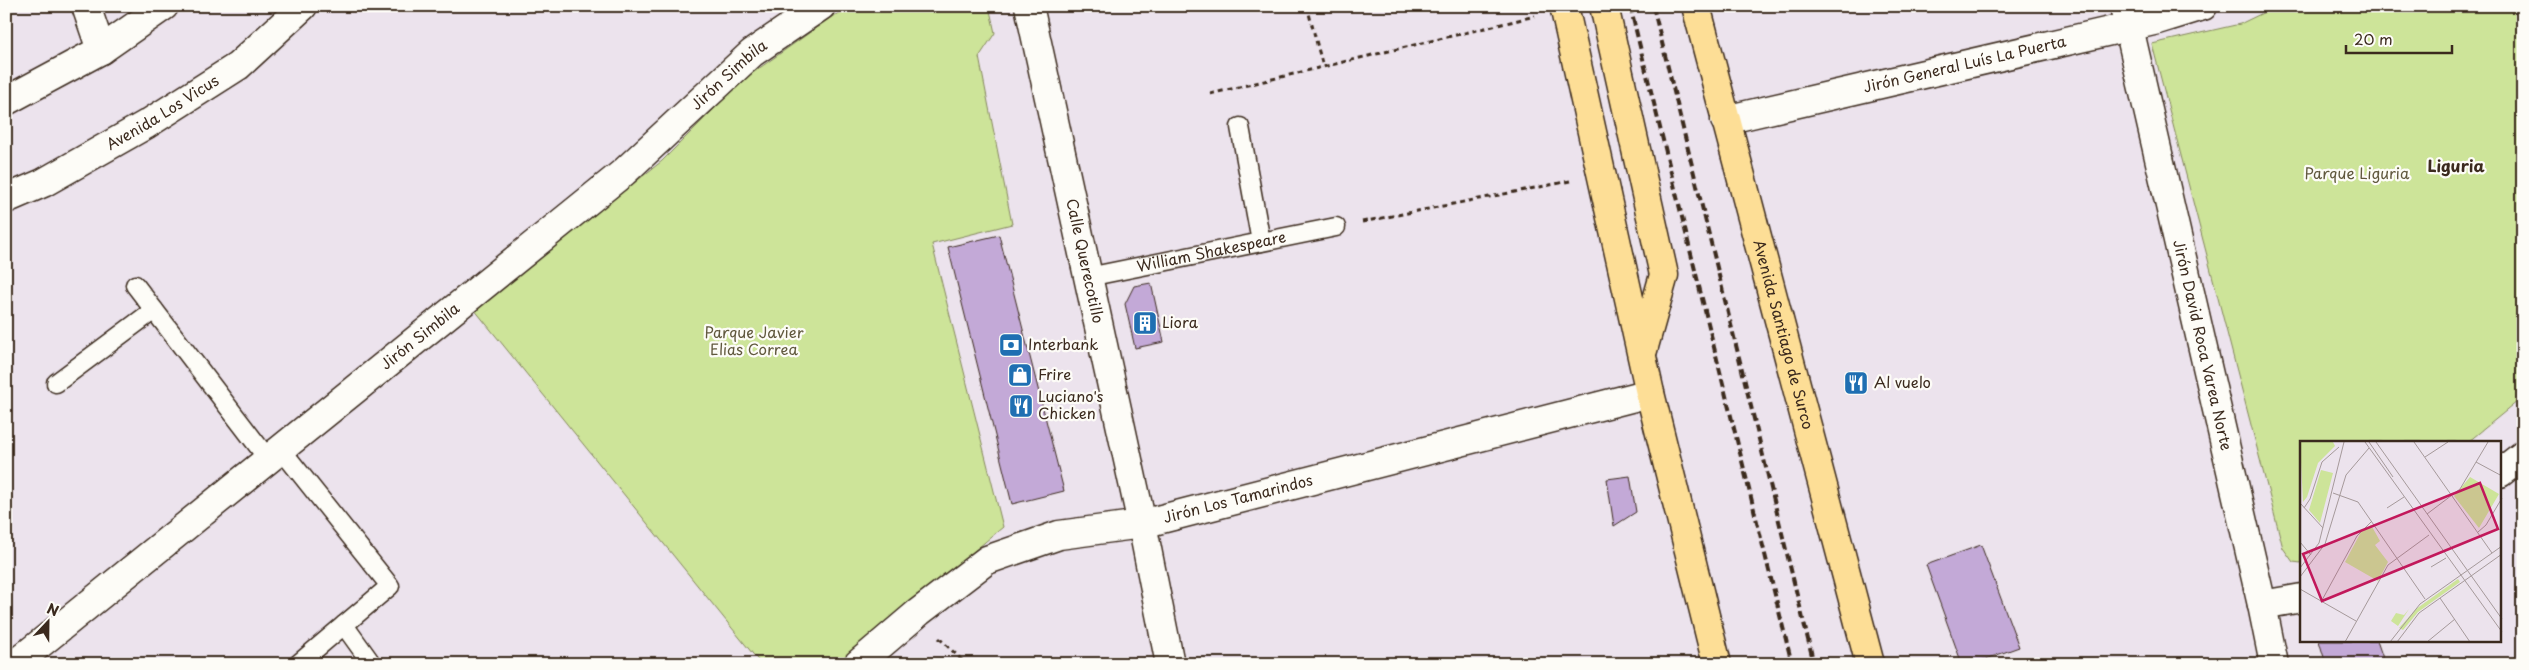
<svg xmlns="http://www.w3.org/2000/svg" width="2529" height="670" viewBox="0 0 2529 670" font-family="'Playpen Sans',sans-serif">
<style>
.green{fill:#cde499;stroke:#84875c}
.building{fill:#c3a9d7;stroke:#3b2a1e}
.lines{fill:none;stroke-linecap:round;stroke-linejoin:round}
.service-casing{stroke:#3b2a1e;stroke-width:21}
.minor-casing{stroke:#3b2a1e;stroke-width:31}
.tertiary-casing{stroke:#3b2a1e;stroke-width:31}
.primary-casing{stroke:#3b2a1e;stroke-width:31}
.path{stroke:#3b2a1e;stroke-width:3;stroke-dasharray:5 4;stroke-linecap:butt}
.service{stroke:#fdfcf7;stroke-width:18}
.minor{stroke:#fdfcf7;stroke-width:28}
.tertiary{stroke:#fdfcf7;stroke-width:28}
.primary{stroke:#fdde96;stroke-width:28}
.rail{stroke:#3b2a1e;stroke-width:4;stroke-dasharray:8 4;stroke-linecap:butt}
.labels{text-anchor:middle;stroke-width:4.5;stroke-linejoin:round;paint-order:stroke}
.street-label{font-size:15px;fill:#3b2a1e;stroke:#fdfcf7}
.park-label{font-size:15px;fill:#60583d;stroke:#fdfcf7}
.poi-label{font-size:15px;fill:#3b2a1e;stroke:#fdfcf7;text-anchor:start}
.neighbourhood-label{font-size:16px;font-weight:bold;fill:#3b2a1e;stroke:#fdfcf7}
.inset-road{fill:none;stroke:#a5999a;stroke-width:1}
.view{fill:#c2185b;fill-opacity:0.15;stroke:#c2185b;stroke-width:2.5}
.inset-edge{fill:none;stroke:#3b2a1e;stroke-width:2.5}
</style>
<rect width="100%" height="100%" fill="#ece3ed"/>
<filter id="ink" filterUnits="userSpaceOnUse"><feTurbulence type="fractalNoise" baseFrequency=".02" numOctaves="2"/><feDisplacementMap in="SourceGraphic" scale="10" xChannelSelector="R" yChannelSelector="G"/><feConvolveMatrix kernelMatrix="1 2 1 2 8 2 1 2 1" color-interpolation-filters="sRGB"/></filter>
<g filter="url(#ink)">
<g class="green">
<polygon points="854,6 989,6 995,33 979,57 1012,224 932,244 1003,527 839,664 761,664 474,309 662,161 744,79 833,16"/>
<polygon points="2277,6 2523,6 2523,397 2468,442 2302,442 2301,563 2293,562 2283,548 2152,44 2240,24"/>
</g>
<g class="building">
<polygon points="999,235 1064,491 1012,504 948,247"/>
<polygon points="1151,283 1164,342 1135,348 1125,304 1134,286"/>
<polygon points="1630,476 1636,512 1614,526 1607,479"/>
<polygon points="1981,545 2019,647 1972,664 1962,664 1926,565"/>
<polygon points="2319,641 2377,641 2385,664 2326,664"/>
</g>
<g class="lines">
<defs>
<g id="service">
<polyline points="1240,127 1261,242"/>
<path id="s1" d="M1088,277L1336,227"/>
<polyline points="135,285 268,459"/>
<polyline points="56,383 154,310"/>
<polyline points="280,448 390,586 298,664"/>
<polyline points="344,625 372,664"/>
</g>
<g id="minor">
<polyline points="86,6 101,50"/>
<path id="s2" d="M1029,6L1142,524L1170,664"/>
<path id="s3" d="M2124,6L2262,605L2274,664"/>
<path id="s4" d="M1725,120L2158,20L2203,6"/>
<polyline points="2500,473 2523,455"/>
<polyline points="2262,605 2302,598"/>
<path id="s5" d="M15,664L624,172L752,53L821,6"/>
<path id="s6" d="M858,664L919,612L987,560L1059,535L1142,524L1650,393"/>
</g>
<g id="tertiary">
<polyline points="6,101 101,50 164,6"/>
<path id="s7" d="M6,199L43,183L147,124L238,66L303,6"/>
</g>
<g id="primary">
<polyline points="1564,6 1650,393 1717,664"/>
<polyline points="1604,6 1664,275 1643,350"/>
<path id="s8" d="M1696,6L1870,664"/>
</g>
</defs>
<use href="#service" class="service-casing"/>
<use href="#minor" class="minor-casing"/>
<use href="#tertiary" class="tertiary-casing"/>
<use href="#primary" class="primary-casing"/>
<g class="path">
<polyline points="1307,6 1323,67"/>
<polyline points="1210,94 1535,16"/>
<polyline points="1362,222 1570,181"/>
<polyline points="939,638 966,664"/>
</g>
<use href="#service" class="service"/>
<use href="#minor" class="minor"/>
<use href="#tertiary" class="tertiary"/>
<use href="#primary" class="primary"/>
<g class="rail">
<polyline points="1630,6 1792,664"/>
<polyline points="1653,6 1814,664"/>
</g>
</g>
</g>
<defs>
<symbol id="building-square" viewBox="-11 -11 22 22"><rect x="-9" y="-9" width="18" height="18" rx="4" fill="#1f6fb2" stroke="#fdfcf7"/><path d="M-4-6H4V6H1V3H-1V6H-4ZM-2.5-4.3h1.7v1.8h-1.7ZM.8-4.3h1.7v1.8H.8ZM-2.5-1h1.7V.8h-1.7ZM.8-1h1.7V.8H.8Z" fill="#fff"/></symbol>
<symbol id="bank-square" viewBox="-11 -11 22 22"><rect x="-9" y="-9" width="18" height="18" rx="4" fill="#1f6fb2" stroke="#fdfcf7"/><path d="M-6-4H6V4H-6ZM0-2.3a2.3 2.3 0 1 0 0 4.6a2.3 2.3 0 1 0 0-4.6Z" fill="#fff"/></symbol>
<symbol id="shop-square" viewBox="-11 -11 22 22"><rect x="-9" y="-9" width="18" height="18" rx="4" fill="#1f6fb2" stroke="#fdfcf7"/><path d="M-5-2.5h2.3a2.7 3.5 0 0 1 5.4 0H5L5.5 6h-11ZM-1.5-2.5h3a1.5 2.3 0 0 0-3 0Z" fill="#fff"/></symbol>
<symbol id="restaurant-square" viewBox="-11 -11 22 22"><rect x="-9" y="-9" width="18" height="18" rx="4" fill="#1f6fb2" stroke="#fdfcf7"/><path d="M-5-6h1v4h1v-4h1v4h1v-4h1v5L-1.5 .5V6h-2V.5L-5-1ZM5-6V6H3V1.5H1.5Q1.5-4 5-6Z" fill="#fff"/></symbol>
</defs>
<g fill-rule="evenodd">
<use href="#building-square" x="1131" y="309" width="28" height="28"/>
<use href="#bank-square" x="997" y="331" width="28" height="28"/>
<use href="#shop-square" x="1006" y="361" width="28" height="28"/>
<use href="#restaurant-square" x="1842" y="369" width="28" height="28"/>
<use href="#restaurant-square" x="1007" y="392" width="28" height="28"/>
</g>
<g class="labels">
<g class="street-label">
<text dy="5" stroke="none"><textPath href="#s4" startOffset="246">Jirón General Luís La Puerta</textPath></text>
<text dy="5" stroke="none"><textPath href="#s5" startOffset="926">Jirón Simbila</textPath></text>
<text dy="5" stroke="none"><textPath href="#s7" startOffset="179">Avenida Los Vicus</textPath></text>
<text dy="5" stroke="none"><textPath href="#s1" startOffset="126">William Shakespeare</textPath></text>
<text dy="5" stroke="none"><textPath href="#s2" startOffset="261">Calle Querecotillo</textPath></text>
<text dy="5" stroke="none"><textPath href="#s8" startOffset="340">Avenida Santiago de Surco</textPath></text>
<text dy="5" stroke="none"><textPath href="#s5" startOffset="521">Jirón Simbila</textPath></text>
<text dy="5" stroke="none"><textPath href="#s3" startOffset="348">Jirón David Roca Varea Norte</textPath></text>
<text dy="5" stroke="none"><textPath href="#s6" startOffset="425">Jirón Los Tamarindos</textPath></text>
</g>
<g class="park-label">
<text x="2357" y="179">Parque Liguria</text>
<text x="754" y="338">Parque Javier<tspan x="754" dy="17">Elias Correa</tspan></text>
</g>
<g class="poi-label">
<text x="1162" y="328">Liora</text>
<text x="1028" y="350">Interbank</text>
<text x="1038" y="380">Frire</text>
<text x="1874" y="388">Al vuelo</text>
<text x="1038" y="402">Luciano's<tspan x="1038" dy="17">Chicken</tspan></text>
</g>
<g class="neighbourhood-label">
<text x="2456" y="172">Liguria</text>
</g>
</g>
<g transform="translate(2300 441)">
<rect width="201" height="201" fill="#ece3ed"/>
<path d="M0,1H33L35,5L18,22L7,56L3,61ZM21,29L33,32L20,82L9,69ZM170,36L199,53L179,87L154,55ZM71,84L80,100L75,104L88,121L78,140L45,121L61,91ZM158,138L160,141L118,171L103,189L99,187L116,168ZM109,168L98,185L91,180L96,172L104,174Z" fill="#cde499"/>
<path class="inset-road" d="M65,1L202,191M69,1L93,36M76,1L202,178M114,1L192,112M125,16L148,1M176,21L202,35M33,52L58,61L125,158M0,62L23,87M4,67L10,58L22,21L39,6M87,67L104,56M127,73L160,48L188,1M178,91L186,84L202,57M0,101L11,114M131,126L146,117M0,127L19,102L44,1M0,136L25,103L46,34L69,7M0,148L56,180M140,157L170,201M21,161L57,95L72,80M45,201L88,124L129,94M90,201L120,163L202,105M97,201L119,172L202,113M127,201L155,178"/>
<path class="view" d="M180,42L198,88L22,160L3,113Z"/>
<rect width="201" height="201" class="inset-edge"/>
</g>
<rect width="2529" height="670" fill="none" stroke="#fdfcf7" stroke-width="25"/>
<rect x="12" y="12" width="2504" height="645" fill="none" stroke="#3b2a1e" stroke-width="2" filter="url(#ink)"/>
<g transform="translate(48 622) rotate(22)" stroke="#fdfcf7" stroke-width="4" paint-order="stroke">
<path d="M0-4L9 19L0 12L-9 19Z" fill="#3b2a1e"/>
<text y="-8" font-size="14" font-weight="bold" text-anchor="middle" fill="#3b2a1e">N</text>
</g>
<path d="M2346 45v8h106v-8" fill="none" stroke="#3b2a1e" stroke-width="2.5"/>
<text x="2354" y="45" font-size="15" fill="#3b2a1e" stroke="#fdfcf7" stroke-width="4" paint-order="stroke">20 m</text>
</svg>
